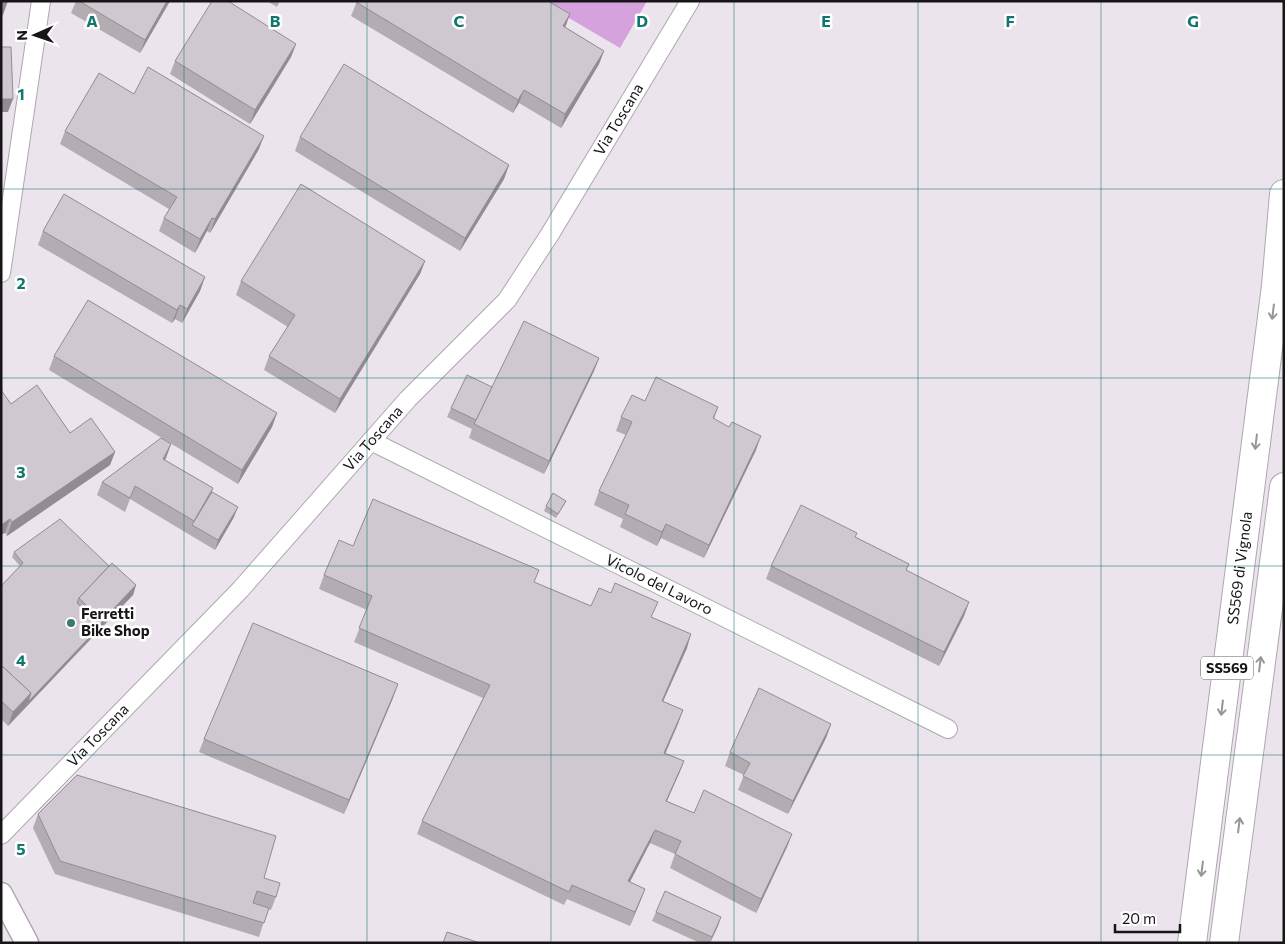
<svg xmlns="http://www.w3.org/2000/svg" width="1285" height="944" viewBox="0 0 1285 944" font-family="Commissioner,sans-serif">
<style>
.green{fill:#d6a2dd}
.lines{fill:none;stroke-linecap:round;stroke-linejoin:round}
.minor-casing{stroke:#afa7b0;stroke-width:20}
.tertiary-casing{stroke:#afa7b0;stroke-width:25}
.trunk-casing{stroke:#afa7b0;stroke-width:30}
.minor{stroke:#fff;stroke-width:18}
.tertiary{stroke:#fff;stroke-width:22}
.trunk{stroke:#fff;stroke-width:28}
.wall{fill:#b3acb3}
.shaded-wall{fill:#928c92}
.building{fill:#d0c8d0;stroke:#928c92}
.oneway{stroke:#979697}
.grid{fill:none;stroke:#0f766e;stroke-width:1;stroke-opacity:0.55}
.poi-dot{fill:#3b7a69;stroke:#fff;stroke-width:2}
.labels{text-anchor:middle;stroke-width:5;stroke-linejoin:round;paint-order:stroke}
.shield{fill:#fff;stroke:#5d5b5d;stroke-width:1}
.shield-label{font-size:14px;font-weight:bold;fill:#181518}
.street-label{font-size:15px;fill:#181518;stroke:#fff}
.poi-label{font-size:15px;font-weight:bold;fill:#181518;stroke:#fff;text-anchor:start}
.grid-label{font-size:16px;text-anchor:middle;font-weight:bold;fill:#0f766e;stroke:#fff;stroke-width:5;stroke-linejoin:round;paint-order:stroke}
</style>
<rect width="100%" height="100%" fill="#ece4ed"/>
<polygon class="green" points="540,1 647,1 620,48"/>
<g class="lines">
<defs>
<g id="minor">
<polyline points="1,273 41,1"/>
<path id="s1" d="M371,441L948,729"/>
<path id="s2" d="M1,835L241,589L408,399L507,300L550,234L690,1"/>
</g>
<polyline id="tertiary" points="1,894 27,943"/>
<g id="trunk">
<path id="s3" d="M1192,943L1276,286L1284,194"/>
<polyline points="1224,943 1284,487"/>
</g>
</defs>
<use href="#minor" class="minor-casing"/>
<use href="#tertiary" class="tertiary-casing"/>
<use href="#trunk" class="trunk-casing"/>
<use href="#minor" class="minor"/>
<use href="#tertiary" class="tertiary"/>
<use href="#trunk" class="trunk"/>
</g>
<g class="wall">
<polygon points="76,1 170,1 140,53 71,13"/>
<polygon points="267,1 280,1 277,7"/>
<polygon points="357,1 570,14 565,27 604,51 599,64 561,128 519,103 513,113 351,16"/>
<polygon points="296,44 291,57 250,124 170,74 175,61"/>
<polygon points="134,94 259,149 210,233 207,231 195,253 159,231 164,218 169,209 60,144 65,131"/>
<polygon points="300,137 509,165 504,179 460,251 295,151"/>
<polygon points="43,231 205,277 200,291 182,323 175,319 172,323 38,245"/>
<polygon points="425,261 420,274 335,413 264,370 269,356 288,327 236,295 241,281"/>
<polygon points="54,356 277,413 272,427 238,484 49,370"/>
<polygon points="599,358 594,371 544,474 469,438 472,429 447,417 451,408 492,387"/>
<polygon points="645,401 718,407 714,419 756,450 704,558 661,538 657,546 620,527 623,519 594,505 599,491 626,435 616,431 621,417"/>
<polygon points="11,404 70,433 115,452 110,465 7,536 5,533"/>
<polygon points="171,444 165,460 213,488 212,492 234,517 215,550 130,499 125,512 97,495 102,482"/>
<polygon points="566,501 564,505 556,518 544,511 546,506"/>
<polygon points="857,533 855,537 909,564 906,571 969,602 964,616 939,666 766,579 771,566"/>
<polygon points="353,546 534,582 591,606 652,617 687,648 663,701 683,710 665,753 684,761 667,801 694,813 792,834 787,847 756,913 670,868 675,854 650,843 630,882 645,889 630,926 567,899 564,905 417,834 422,821 483,698 354,642 367,610 319,589 324,575"/>
<polygon points="14,552 109,566 136,585 133,595 8,726 1,719 1,586 20,566 12,557"/>
<polygon points="393,698 344,814 199,752 204,739"/>
<polygon points="831,724 826,738 788,814 738,790 744,775 725,766 730,752"/>
<polygon points="38,814 264,878 276,897 271,910 268,909 259,937 55,874 33,828"/>
<polygon points="656,912 721,917 710,943 700,943 652,921"/>
</g>
<g class="shaded-wall">
<polygon points="1,1 8,1 3,15 1,15"/>
<polygon points="167,1 170,1 140,53 145,40"/>
<polygon points="570,14 565,28 563,26"/>
<polygon points="296,44 291,57 250,124 255,110"/>
<polygon points="604,51 599,64 561,128 565,114"/>
<polygon points="524,90 519,103 513,113 518,100"/>
<polygon points="1,99 13,99 8,112 1,112"/>
<polygon points="264,136 259,149 210,233 215,219"/>
<polygon points="509,165 504,179 460,251 465,238"/>
<polygon points="212,218 207,231 195,253 200,239"/>
<polygon points="425,261 420,274 335,413 340,399"/>
<polygon points="205,277 200,291 182,323 187,309"/>
<polygon points="180,305 175,319 172,323 177,310"/>
<polygon points="599,358 594,371 544,474 549,461"/>
<polygon points="277,413 272,427 238,484 242,470"/>
<polygon points="761,436 756,450 704,558 709,545"/>
<polygon points="171,444 166,458 158,472 163,459"/>
<polygon points="115,452 110,465 7,536 12,522"/>
<polygon points="238,507 234,517 215,550 218,540"/>
<polygon points="10,519 5,533 1,535 1,525"/>
<polygon points="666,524 661,538 657,546 662,532"/>
<polygon points="136,585 133,595 99,630 102,621"/>
<polygon points="969,602 964,616 939,666 944,652"/>
<polygon points="101,625 99,630 26,707 28,702"/>
<polygon points="691,634 687,648 657,715 662,701"/>
<polygon points="398,684 393,698 344,814 349,800"/>
<polygon points="31,693 26,707 8,726 13,712"/>
<polygon points="683,710 678,724 660,766 664,753"/>
<polygon points="831,724 826,738 788,814 793,801"/>
<polygon points="684,761 679,774 661,814 666,801"/>
<polygon points="655,830 650,843 623,895 628,881"/>
<polygon points="792,834 787,847 756,913 761,899"/>
<polygon points="645,889 640,902 630,926 635,912"/>
<polygon points="721,917 718,926 710,943 712,937"/>
</g>
<g class="building">
<polygon points="79,1 167,1 145,40"/>
<polygon points="212,1 228,1 296,44 255,110 175,61"/>
<polygon points="357,1 548,1 570,14 563,26 604,51 565,114 524,90 518,100 356,2"/>
<polygon points="1,47 11,47 13,99 1,99"/>
<polygon points="344,64 509,165 465,238 300,137"/>
<polygon points="148,67 264,136 215,219 212,218 200,239 164,218 177,197 65,131 99,73 134,94"/>
<polygon points="301,184 425,261 340,399 269,356 295,315 241,281"/>
<polygon points="64,194 205,277 187,309 180,305 177,310 43,231"/>
<polygon points="88,300 277,413 242,470 54,356"/>
<polygon points="524,321 599,358 549,461 474,424"/>
<polygon points="467,375 492,387 476,420 451,408"/>
<polygon points="656,377 718,407 713,418 729,427 732,422 761,436 709,545 666,524 662,532 625,514 629,505 599,491 632,422 621,417 632,395 645,401"/>
<polygon points="37,385 70,433 91,418 115,452 12,522 10,519 1,525 1,390 11,404"/>
<polygon points="161,438 171,444 163,459 213,488 194,521 135,486 130,498 102,482"/>
<polygon points="212,492 238,507 218,540 192,525"/>
<polygon points="553,493 566,501 558,514 546,506"/>
<polygon points="373,499 539,570 534,582 591,606 599,588 611,593 615,583 658,602 651,617 691,634 662,701 683,710 664,753 684,761 666,801 694,813 704,790 792,834 761,899 675,854 681,841 655,830 628,881 645,889 635,912 572,885 569,892 422,821 490,685 359,628 372,596 324,575 339,540 353,546"/>
<polygon points="801,505 857,533 855,537 909,564 906,570 969,602 944,652 771,566"/>
<polygon points="60,519 109,566 79,598 77,603 101,625 28,702 31,693 1,665 1,586 23,563 14,552"/>
<polygon points="112,563 136,585 102,621 79,598"/>
<polygon points="253,623 398,684 349,800 204,739"/>
<polygon points="1,665 31,693 13,712 1,701"/>
<polygon points="759,688 831,724 793,801 743,776 750,763 730,752"/>
<polygon points="77,775 276,836 264,878 280,883 276,897 257,891 253,903 269,908 264,923 60,861 38,814"/>
<polygon points="665,891 721,917 712,937 656,912"/>
<polygon points="447,932 480,943 443,943"/>
</g>
<defs><path id="oneway-shaft" d="M-6 0H5M1.5-3L5.5 0L1.5 3" fill="none" stroke-width="1.6" stroke-linecap="round" stroke-linejoin="round" transform="scale(1.25)"/></defs>
<g class="oneway">
<use href="#oneway-shaft" transform="translate(1273 312) rotate(97)"/>
<use href="#oneway-shaft" transform="translate(1256 442) rotate(97)"/>
<use href="#oneway-shaft" transform="translate(1260 664) rotate(-83)"/>
<use href="#oneway-shaft" transform="translate(1222 708) rotate(97)"/>
<use href="#oneway-shaft" transform="translate(1239 825) rotate(-83)"/>
<use href="#oneway-shaft" transform="translate(1202 869) rotate(97)"/>
</g>
<path class="grid" d="M184,1V943M367,1V943M551,1V943M734,1V943M918,1V943M1101,1V943M1,189H1284M1,378H1284M1,566H1284M1,755H1284"/>
<circle class="poi-dot" cx="71" cy="623" r="5"/>
<g class="labels">
<rect class="shield" x="1201" y="656.5" width="52" height="23" rx="4"/>
<g class="shield-label">
<text x="1227" y="673">SS569</text>
</g>
<g class="street-label">
<text dy="5" stroke="none"><textPath href="#s2" startOffset="949">Via Toscana</textPath></text>
<text dy="5" stroke="none"><textPath href="#s2" startOffset="544">Via Toscana</textPath></text>
<text dy="5" stroke="none"><textPath href="#s3" startOffset="378">SS569 di Vignola</textPath></text>
<text dy="5" stroke="none"><textPath href="#s1" startOffset="322">Vicolo del Lavoro</textPath></text>
<text dy="5" stroke="none"><textPath href="#s2" startOffset="139">Via Toscana</textPath></text>
</g>
<g class="poi-label">
<text x="81" y="619">Ferretti<tspan x="81" dy="17">Bike Shop</tspan></text>
</g>
</g>
<g class="grid-label">
<text x="92" y="27">A</text>
<text x="275" y="27">B</text>
<text x="459" y="27">C</text>
<text x="642" y="27">D</text>
<text x="826" y="27">E</text>
<text x="1010" y="27">F</text>
<text x="1193" y="27">G</text>
<text x="21" y="100">1</text>
<text x="21" y="289">2</text>
<text x="21" y="478">3</text>
<text x="21" y="666">4</text>
<text x="21" y="855">5</text>
</g>
<rect width="1285" height="944" fill="none" stroke="#181518" stroke-width="5"/>
<g transform="translate(35 35) rotate(268)" stroke="#ffffff" stroke-width="4" paint-order="stroke">
<path d="M0-4L9 19L0 12L-9 19Z" fill="#181518"/>
<text y="-8" font-size="14" font-weight="bold" text-anchor="middle" fill="#181518">N</text>
</g>
<path d="M1115 924v8h65v-8" fill="none" stroke="#181518" stroke-width="2.5"/>
<text x="1122" y="924" font-size="15" fill="#181518" stroke="#ffffff" stroke-width="4" paint-order="stroke">20 m</text>
</svg>
